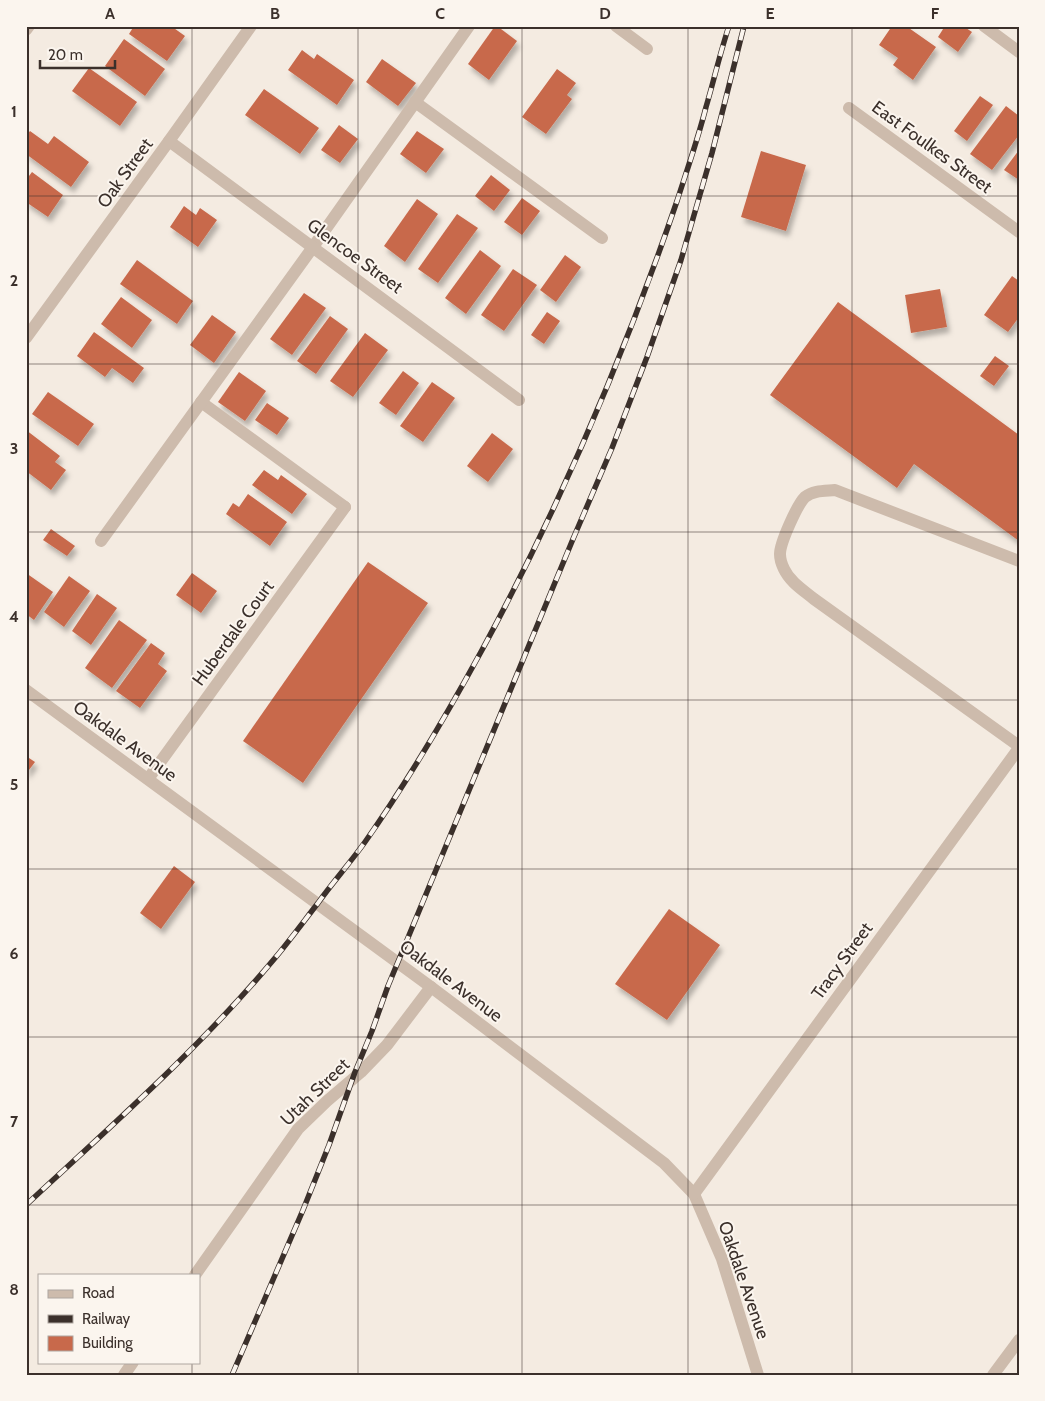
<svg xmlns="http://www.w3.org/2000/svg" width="1045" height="1401" viewBox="0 0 1045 1401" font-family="Cabin,sans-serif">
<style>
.building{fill:#c8694b;filter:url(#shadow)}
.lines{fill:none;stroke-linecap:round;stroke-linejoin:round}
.service{stroke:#cdbbac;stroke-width:12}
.minor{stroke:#cdbbac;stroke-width:12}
.tertiary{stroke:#cdbbac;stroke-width:12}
.rail-casing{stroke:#3b302b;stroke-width:5.5}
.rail{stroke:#fbf5ee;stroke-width:4;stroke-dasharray:11;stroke-linecap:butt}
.grid{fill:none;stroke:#3b302b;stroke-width:1;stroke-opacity:0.55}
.labels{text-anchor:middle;stroke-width:4;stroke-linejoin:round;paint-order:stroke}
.street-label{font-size:18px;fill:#3b302b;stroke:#fbf5ee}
.neatline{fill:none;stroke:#3b302b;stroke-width:2}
.grid-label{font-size:16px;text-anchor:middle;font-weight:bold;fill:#3b302b}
</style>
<defs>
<filter id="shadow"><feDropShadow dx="3" dy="5.5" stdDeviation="2.5" flood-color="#0004"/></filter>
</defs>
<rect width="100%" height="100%" fill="#f4ebe1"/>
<g class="building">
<polygon points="134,26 171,26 185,36 167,61 129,34"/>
<polygon points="495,26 497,26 517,41 489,80 468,64"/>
<polygon points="892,26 906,26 936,47 913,80 893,65 898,58 879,45"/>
<polygon points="945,26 963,26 972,32 958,52 938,37"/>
<polygon points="124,39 165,69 145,96 105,66"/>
<polygon points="302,50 314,59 317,54 354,80 337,105 288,70"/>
<polygon points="382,59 416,83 398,106 366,82"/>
<polygon points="89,68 137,102 120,126 72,91"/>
<polygon points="557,69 576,83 567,95 572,99 546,134 522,117"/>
<polygon points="264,89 319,128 300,154 245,115"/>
<polygon points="980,96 993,105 967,141 954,131"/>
<polygon points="1006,106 1019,116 1019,135 992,170 970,154"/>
<polygon points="339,125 358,139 340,163 321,150"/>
<polygon points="30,131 48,144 54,136 89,162 71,187 26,154 26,136"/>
<polygon points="417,131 444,149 426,173 400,154"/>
<polygon points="1019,150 1019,180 1004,170"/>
<polygon points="761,151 806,165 786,231 741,217"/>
<polygon points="32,172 63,195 48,217 26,202 26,180"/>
<polygon points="491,175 510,190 494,211 475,196"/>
<polygon points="522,198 540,211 522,235 504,222"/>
<polygon points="417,199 438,214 405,262 384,246"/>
<polygon points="184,206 196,215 200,208 217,220 198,247 170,227"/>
<polygon points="457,214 478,228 438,283 418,269"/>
<polygon points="480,250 501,266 466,314 445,298"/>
<polygon points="565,255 581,267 556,302 540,290"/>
<polygon points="137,260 193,301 177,324 120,284"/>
<polygon points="513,269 537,285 504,331 481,315"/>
<polygon points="1012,276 1019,281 1019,317 1008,332 984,315"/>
<polygon points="940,289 947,327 911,333 905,295"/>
<polygon points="304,293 326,308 292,355 270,339"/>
<polygon points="121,297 152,320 132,348 101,324"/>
<polygon points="838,302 1019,435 1019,541 914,464 897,488 770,395"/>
<polygon points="547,312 560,321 544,344 531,335"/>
<polygon points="212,315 236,332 214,363 190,345"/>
<polygon points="330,316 348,329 316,374 297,361"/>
<polygon points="94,332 144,368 133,383 112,368 105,377 77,356"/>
<polygon points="365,333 388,350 353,397 330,381"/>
<polygon points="995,356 1009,366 994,386 980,376"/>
<polygon points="403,371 419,383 396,415 379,403"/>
<polygon points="239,372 266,391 245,421 218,402"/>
<polygon points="432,382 455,398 423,442 400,426"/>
<polygon points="48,392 94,424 78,446 32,414"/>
<polygon points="267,403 289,418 277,435 255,420"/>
<polygon points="26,430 60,456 55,462 66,470 51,490 26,471"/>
<polygon points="492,433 513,449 488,482 467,466"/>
<polygon points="264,470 278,480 281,475 307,494 292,514 252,485"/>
<polygon points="248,494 287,522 270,546 226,514 233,503 239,507"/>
<polygon points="51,529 75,546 67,556 43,540"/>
<polygon points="368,562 428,603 303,783 243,741"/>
<polygon points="26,573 53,592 34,620 26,614"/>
<polygon points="192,573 217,591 201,613 176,595"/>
<polygon points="69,576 90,591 64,627 44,612"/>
<polygon points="97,594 117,608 91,645 72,631"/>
<polygon points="119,620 147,640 112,688 85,668"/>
<polygon points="151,643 165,653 158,664 167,671 140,708 116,691"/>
<polygon points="26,756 35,762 26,774"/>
<polygon points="174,866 195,882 161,929 140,913"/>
<polygon points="669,909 720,945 667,1020 615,984"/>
</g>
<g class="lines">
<g class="service">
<polyline points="984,26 1019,52"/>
<polyline points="26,30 29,26"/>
<polyline points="415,102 602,238"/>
<polyline points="201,402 345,507"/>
<polyline points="101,541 313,247 469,26"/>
<path d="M1019,561L835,490C825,491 814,490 805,497C797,505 780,543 780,554C780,558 782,565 784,569C790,582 803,590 814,599L1019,746"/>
<polyline points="993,1375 1019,1340"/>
</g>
<g class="minor">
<polyline points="616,26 647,49"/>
<polyline points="849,108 1019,232"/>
<polyline points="169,141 519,400"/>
<polyline points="148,779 345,507"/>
<polyline points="195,1275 298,1129 327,1101 361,1072 387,1045 431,987"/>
<polyline points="124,1375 133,1362"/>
</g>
<g class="tertiary">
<polyline points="26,338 169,141 251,26"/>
<polyline points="26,690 431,987 664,1163 694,1194 722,1259 758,1375"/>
<polyline points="694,1194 1019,748"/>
</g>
<defs>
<g id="rail">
<path d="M26,1205C111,1126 200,1048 275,958C290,940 304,921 318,903C333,882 350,863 365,842C408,781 446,716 482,650C560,506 624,356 677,201C687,170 698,139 706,107C714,80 720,53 729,26"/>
<polyline points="232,1375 303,1210 329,1145 355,1072 372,1031 388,986 573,539 612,448 647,357 681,260 712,153 744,26"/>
</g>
</defs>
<use href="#rail" class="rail-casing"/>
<use href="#rail" class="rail"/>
</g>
<path class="grid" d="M192,26V1275M358,26V1375M522,26V1375M688,26V1375M852,26V1375M26,196H1019M26,364H1019M26,532H1019M26,700H1019M26,869H1019M26,1037H1019M26,1205H1019M192,1362V1375"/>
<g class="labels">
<g class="street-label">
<text transform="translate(932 147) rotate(36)" y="6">East Foulkes Street</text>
<text transform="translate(125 173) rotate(-54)" y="6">Oak Street</text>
<text transform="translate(355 256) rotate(36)" y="6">Glencoe Street</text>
<text transform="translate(233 633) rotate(-54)" y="6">Huberdale Court</text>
<text transform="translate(125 741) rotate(36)" y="6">Oakdale Avenue</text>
<text transform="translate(842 961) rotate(-54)" y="6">Tracy Street</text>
<text transform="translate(451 981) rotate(37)" y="6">Oakdale Avenue</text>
<text transform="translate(315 1092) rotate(-44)" y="6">Utah Street</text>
<text transform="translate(744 1280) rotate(71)" y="6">Oakdale Avenue</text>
</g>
</g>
<rect width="1045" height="1401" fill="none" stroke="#fbf5ee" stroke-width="55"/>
<rect x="38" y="1274" width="162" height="90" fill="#fbf5ee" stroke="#aea6a0"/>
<rect x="48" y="1290" width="25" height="8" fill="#cdbbac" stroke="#aea6a0"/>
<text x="82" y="1298" font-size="15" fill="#3b302b">Road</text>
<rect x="48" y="1315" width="25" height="8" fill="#3b302b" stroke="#aea6a0"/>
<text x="82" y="1324" font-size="15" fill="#3b302b">Railway</text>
<rect x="48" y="1336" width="25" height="15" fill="#c8694b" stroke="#aea6a0"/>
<text x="82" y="1348" font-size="15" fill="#3b302b">Building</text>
<path d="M40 60v8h75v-8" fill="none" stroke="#3b302b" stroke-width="2.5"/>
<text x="48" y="60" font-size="15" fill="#3b302b" stroke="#fbf5ee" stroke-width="4" paint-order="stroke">20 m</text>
<rect x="28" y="28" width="990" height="1346" class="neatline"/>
<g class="grid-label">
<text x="110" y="19">A</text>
<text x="275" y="19">B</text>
<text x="440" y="19">C</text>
<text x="605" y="19">D</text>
<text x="770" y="19">E</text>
<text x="935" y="19">F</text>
<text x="14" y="117">1</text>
<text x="14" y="286">2</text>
<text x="14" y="454">3</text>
<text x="14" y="622">4</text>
<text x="14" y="790">5</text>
<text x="14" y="959">6</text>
<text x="14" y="1127">7</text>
<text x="14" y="1295">8</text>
</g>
</svg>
